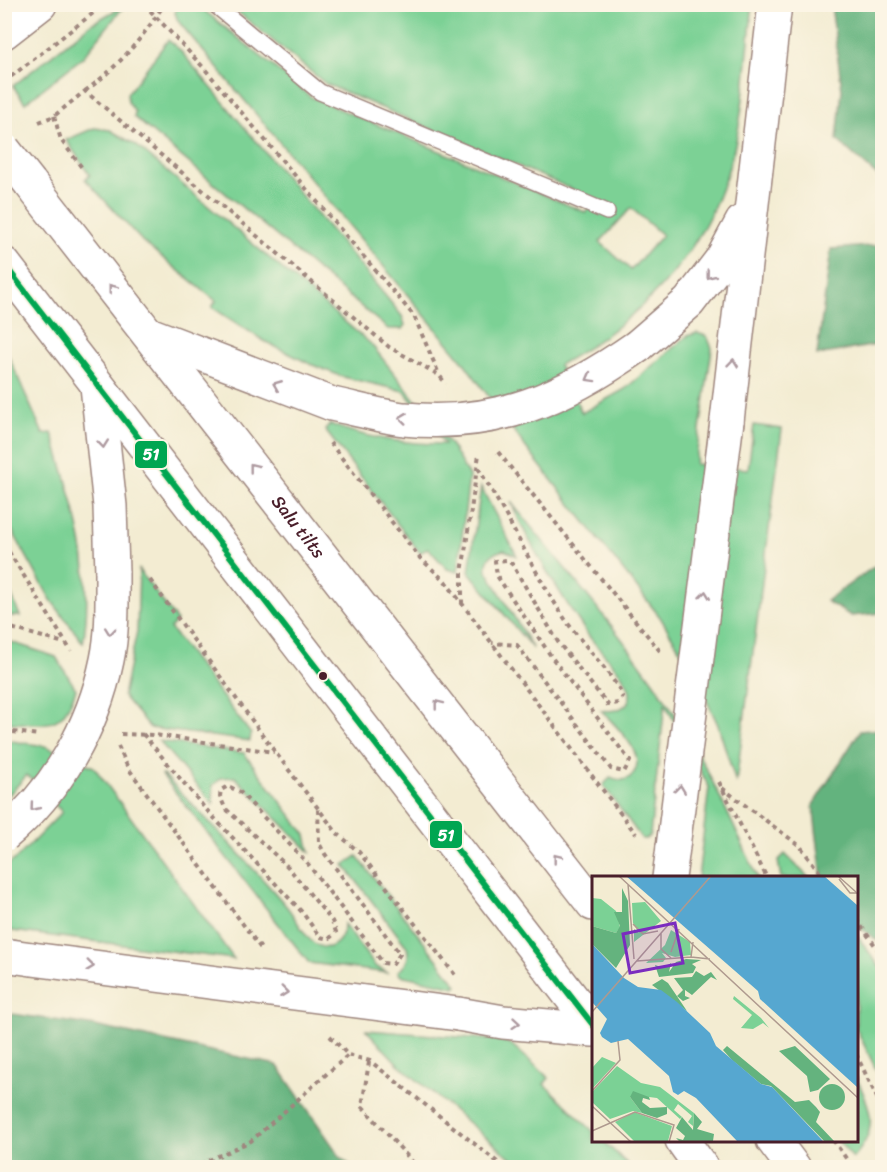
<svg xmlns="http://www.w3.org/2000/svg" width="887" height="1172" viewBox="0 0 887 1172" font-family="Sriracha,sans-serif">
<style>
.green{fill:#7bd195;stroke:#627860;stroke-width:1.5;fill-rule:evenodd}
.forest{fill:#64b37e;stroke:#576954;stroke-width:1.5}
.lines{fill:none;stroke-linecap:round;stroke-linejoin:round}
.lane-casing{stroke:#9e867e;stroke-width:18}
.secondary-casing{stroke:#9e867e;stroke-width:36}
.highway-casing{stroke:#9e867e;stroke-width:36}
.path{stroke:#9e867e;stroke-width:4;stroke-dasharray:4.5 4.5;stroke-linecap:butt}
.lane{stroke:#fff;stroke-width:15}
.secondary{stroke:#fff;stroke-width:33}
.highway{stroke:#fff;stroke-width:33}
.highway-bridge-casing{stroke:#9e867e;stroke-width:36;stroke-linecap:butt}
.highway-bridge{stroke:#fff;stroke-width:33}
.bus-1-casing{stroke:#fcf5e5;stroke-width:10}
.bus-1{stroke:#00a651;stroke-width:6}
.oneway{stroke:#ae9aa0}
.bus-dot{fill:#4a1f2b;stroke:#fcf5e5;stroke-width:2}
.labels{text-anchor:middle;stroke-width:4.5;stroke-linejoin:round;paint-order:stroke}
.street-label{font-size:18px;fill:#4a1f2b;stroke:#fcf5e5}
.inset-road{fill:none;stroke:#af9a8f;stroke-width:1.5}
.view{fill:#7b2cbf;fill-opacity:0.15;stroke:#7b2cbf;stroke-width:3}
.inset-edge{fill:none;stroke:#4a1f2b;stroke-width:3}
.line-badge{stroke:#fcf5e5;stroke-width:2}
.badge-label{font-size:16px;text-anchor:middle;font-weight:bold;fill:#fff}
</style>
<rect width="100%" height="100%" fill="#fcf5e5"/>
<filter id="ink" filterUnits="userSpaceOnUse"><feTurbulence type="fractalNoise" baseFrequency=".0167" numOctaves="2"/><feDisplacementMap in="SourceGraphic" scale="12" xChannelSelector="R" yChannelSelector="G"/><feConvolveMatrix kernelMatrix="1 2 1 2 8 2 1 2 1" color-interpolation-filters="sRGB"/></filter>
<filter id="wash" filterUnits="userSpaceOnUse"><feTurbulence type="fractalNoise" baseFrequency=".008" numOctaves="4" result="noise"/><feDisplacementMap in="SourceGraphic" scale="24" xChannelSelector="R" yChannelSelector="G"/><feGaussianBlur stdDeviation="1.35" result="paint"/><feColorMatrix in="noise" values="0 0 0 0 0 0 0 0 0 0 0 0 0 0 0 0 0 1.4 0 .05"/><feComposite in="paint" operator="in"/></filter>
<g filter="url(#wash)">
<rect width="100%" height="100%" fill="#f3ecd2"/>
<g class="green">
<polygon points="125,5 83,57 25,103 13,86 91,24"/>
<path d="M178,5L200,7L311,97L585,212L593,204L586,195L326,84L229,5H753C747,49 745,106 734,149C710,248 647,316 559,365L582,413L625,389L687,336L697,333L707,336L712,348L695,464L748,469L754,425L782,429L736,783L718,725L693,671L660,617L527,449L462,360L178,21L175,13ZM631,208L662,235L631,270L600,242Z"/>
<polygon points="168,40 179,49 384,294 402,316 405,325 402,329 388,329 134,117 135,112 128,102 127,94"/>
<path d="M94,128L110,130L136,145L371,344L450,444L469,476L458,572L447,569L428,548L420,553L325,430L330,424C368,439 404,444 445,444L404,391L343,377L310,364L264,341L216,310L212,307L216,301L143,242L85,179L90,175L66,140Z"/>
<path d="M5,348L43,434L52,433C73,499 96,573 83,643L51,600L5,518Z"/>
<path d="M481,487L517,556L504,550C492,553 485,558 487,571L533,649L469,572Z"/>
<path d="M511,502C562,566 617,628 663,696C702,752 729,817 758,878H698L709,787L665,704L650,835L646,839H642L603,785L610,778C618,781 626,782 632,775C650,755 613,724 601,710C617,713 636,706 628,686C621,670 599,650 588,635C561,595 529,546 511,502Z"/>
<polygon points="139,570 177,621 170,628 251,734 250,741 150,728 123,696 137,631"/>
<polygon points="4,578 18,611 20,616 9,616 5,611"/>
<path d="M5,640L56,657L76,689C60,735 46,722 5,723Z"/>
<polygon points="5,740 45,746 94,767 234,959 5,930 5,867 18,857 62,812 27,775 5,799"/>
<polygon points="159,741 244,753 306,835 310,852 235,777 222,778 213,785 213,804"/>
<path d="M162,775L165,776C206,819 248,861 287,907C296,918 303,935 314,943C331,955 344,940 344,924L375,966L388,973L309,963Z"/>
<polygon points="785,854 809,878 781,878 778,861"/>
<path d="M357,856L457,985L455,987L400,975L398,971C408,965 409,957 407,947L344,865Z"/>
<polygon points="856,934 882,970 882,1082 856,1028"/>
<polygon points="366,1030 499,1040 511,1044 549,1078 544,1084 593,1131 593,1140 603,1141 631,1167 522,1167 400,1066"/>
<path d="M856,1077C871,1109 880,1129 853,1158L838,1141L856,1140Z"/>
</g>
<g class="forest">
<polygon points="831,5 882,5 882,180 837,140 842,90"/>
<polygon points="882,245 882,344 817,355 831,249"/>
<polygon points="882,561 882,613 851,616 826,601"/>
<polygon points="882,729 882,944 856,925 856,878 822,878 813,805 860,731"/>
<polygon points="5,1013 90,1025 277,1065 341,1158 352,1167 5,1167"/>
</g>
</g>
<g filter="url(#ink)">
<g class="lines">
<defs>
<polyline id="lane" points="214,4 320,92 607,212"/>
<polyline id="secondary" points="4,32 40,4"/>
<g id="highway">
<path id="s1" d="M30,183L593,904"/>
<polyline points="4,264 593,1025"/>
<polyline points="149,334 332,404"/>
<polyline points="638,346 689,302 722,259 742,222"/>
<polyline points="97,386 110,506 112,573"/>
<polyline points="727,421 775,4"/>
<polyline points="669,878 673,847"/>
<polyline points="4,955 32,959"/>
<polyline points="458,1014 503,1022 593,1030"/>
<polyline points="682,1140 702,1168"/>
<polyline points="773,1140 794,1168"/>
</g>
</defs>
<use href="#lane" class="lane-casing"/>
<use href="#secondary" class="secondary-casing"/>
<use href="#highway" class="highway-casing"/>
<g class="path">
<polyline points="144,4 204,68 414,316 439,374"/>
<polyline points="4,82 105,4"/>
<path d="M85,91C116,69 144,37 164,4"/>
<polyline points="54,116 61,140 83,169"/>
<polyline points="39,122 54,116 85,91 389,347 439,375 446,384"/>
<polyline points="330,443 420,558 445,581 636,834"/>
<polyline points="498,452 660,651"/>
<path d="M478,468C509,517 533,571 565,619C580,642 614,675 623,697L618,703L608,705L558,642L512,564L506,560L495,561L497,576L553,659L630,761L624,772L611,769L517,645L492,643"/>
<polyline points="4,544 71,651"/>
<polyline points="150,580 275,752 337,833 359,852 455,975"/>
<polyline points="462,604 462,573 479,454"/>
<polyline points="4,626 64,643"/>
<polyline points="4,731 39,735"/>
<polyline points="121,734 155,735 274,752"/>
<polyline points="143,734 203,806 302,912 320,937 329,939 336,932 332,921 288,867 225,808 220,796 221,790 228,786 240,792 308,864 383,963 393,964 400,954 325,854 319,843 318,809"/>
<polyline points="118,746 128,768 262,950"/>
<polyline points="719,782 767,878"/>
<polyline points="722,788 800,846 824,878"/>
<polyline points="856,919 882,955"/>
<polyline points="330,1036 348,1055 370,1061 505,1168"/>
<polyline points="856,1054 882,1108"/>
<polyline points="369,1062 362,1106 418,1168"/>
<polyline points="833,1140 853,1168"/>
<polyline points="192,1168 251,1141 348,1055"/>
</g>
<use href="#lane" class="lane"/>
<use href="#secondary" class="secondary"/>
<use href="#highway" class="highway"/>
<defs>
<g id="highway-bridge">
<polyline points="4,150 30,183"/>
<path d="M332,404C356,409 380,416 404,419C497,428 564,398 638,346"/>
<path d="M4,835C57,790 93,728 107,660C113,632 112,601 112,573"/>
<polyline points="673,847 727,421"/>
<polyline points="32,959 458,1014"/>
</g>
</defs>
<use href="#highway-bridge" class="highway-bridge-casing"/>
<use href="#highway-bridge" class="highway-bridge"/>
<defs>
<polyline id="bus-1" points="4,264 593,1025"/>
</defs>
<use href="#bus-1" class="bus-1-casing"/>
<use href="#bus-1" class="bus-1"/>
</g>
<defs><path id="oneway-chevron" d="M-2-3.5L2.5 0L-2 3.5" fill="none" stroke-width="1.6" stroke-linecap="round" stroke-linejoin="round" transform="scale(1.5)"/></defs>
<g class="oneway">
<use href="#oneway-chevron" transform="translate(710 275) rotate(128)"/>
<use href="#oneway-chevron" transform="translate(112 288) rotate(-128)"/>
<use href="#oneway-chevron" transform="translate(733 363) rotate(-84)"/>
<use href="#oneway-chevron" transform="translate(590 378) rotate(151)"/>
<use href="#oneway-chevron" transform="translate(277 385) rotate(-158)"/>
<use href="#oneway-chevron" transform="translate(403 418) rotate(-173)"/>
<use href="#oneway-chevron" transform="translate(103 444) rotate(84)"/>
<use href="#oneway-chevron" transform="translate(253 467) rotate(-128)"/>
<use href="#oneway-chevron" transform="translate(705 595) rotate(-83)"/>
<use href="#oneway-chevron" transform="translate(110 631) rotate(96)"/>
<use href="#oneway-chevron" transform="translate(438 704) rotate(-128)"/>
<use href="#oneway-chevron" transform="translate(680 789) rotate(-83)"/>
<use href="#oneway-chevron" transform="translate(34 807) rotate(130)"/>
<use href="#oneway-chevron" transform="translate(557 858) rotate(-128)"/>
<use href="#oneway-chevron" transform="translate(90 966) rotate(7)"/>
<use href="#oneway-chevron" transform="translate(284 992) rotate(7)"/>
<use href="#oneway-chevron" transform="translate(516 1023) rotate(5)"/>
</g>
</g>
<circle class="bus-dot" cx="323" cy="676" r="5"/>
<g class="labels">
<g class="street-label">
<text dy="6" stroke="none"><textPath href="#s1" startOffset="436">Salu tilts</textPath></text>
</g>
</g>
<g transform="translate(592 876)">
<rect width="266" height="266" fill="#f3ecd2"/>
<path d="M0,22L9,23L24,35L28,51L24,57L0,50ZM53,26L69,45L42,66V53L47,57L41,47L40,27ZM79,54L98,66L99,79L83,81L70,77L74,82L71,86L54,87L73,69ZM142,120L169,142L177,152L171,147L161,153L149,152L160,139L141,123ZM10,181L24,187L0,213V192ZM25,190L49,207L68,211L102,237L101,250L96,246L100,240L86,228L82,234L90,241L88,243L65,222L57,221H38L50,237L41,235L18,243L0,226V216ZM42,236L80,250L76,265H42L23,246Z" fill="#7bd195"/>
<path d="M30,12L36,25L38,69L24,92L0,68V50L24,57L28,50L22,36H30ZM94,83L109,84L100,88L104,91L101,97L67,101L63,89L72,92L79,87L77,96L84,86ZM104,95L112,100L119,96L125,104L119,101L100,119L93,114V120L98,122L91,125L85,120L91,114L82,102L100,101ZM70,103L76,107L95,135L60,109ZM135,170L203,226L217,224L224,231L228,236L224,246L242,265H232L179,210L169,208L140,184L131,174ZM203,170L238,203L226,214L218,216L215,200L187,175ZM227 221a13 13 0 1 1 26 0a13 13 0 1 1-26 0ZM41,215L57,221L58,224L51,222L50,226L58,232L75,231V238L65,242L50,237L38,221ZM102,237L110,246L105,253L122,258L121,265H87L84,262L91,264L93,260L84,252L90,241L101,254Z" fill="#64b37e"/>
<path d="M34,0H232L265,29V211L168,123L166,115ZM0,68L32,102L46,111L69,114L85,126L118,157L124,170L169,208L180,211L231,265H145L104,222L92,215L86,219L81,216L77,200L36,163L19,167L10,161L8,157L15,143L0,126Z" fill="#56a7d0"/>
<path class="inset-road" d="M27,0L266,222M246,0L264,16M247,3L258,17H265M36,8L42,83M41,48L51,58L66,55M69,57V73L79,82M79,76L87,53M99,81L118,83M45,85L99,81L101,66M0,136L119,0M0,215L28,184L26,165M0,230L39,266M0,255L43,236L82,249L77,266"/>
<path class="view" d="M83,47L91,87L38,97L31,58Z"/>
<rect width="266" height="266" class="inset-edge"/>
</g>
<g class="line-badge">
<rect x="134" y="440" width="34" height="29" rx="6" fill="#00a651"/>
<rect x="429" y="820" width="34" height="29" rx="6" fill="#00a651"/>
</g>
<g class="badge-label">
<text x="151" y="460">51</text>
<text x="446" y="841">51</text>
</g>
<rect width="887" height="1172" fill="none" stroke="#fcf5e5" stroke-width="24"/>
</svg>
